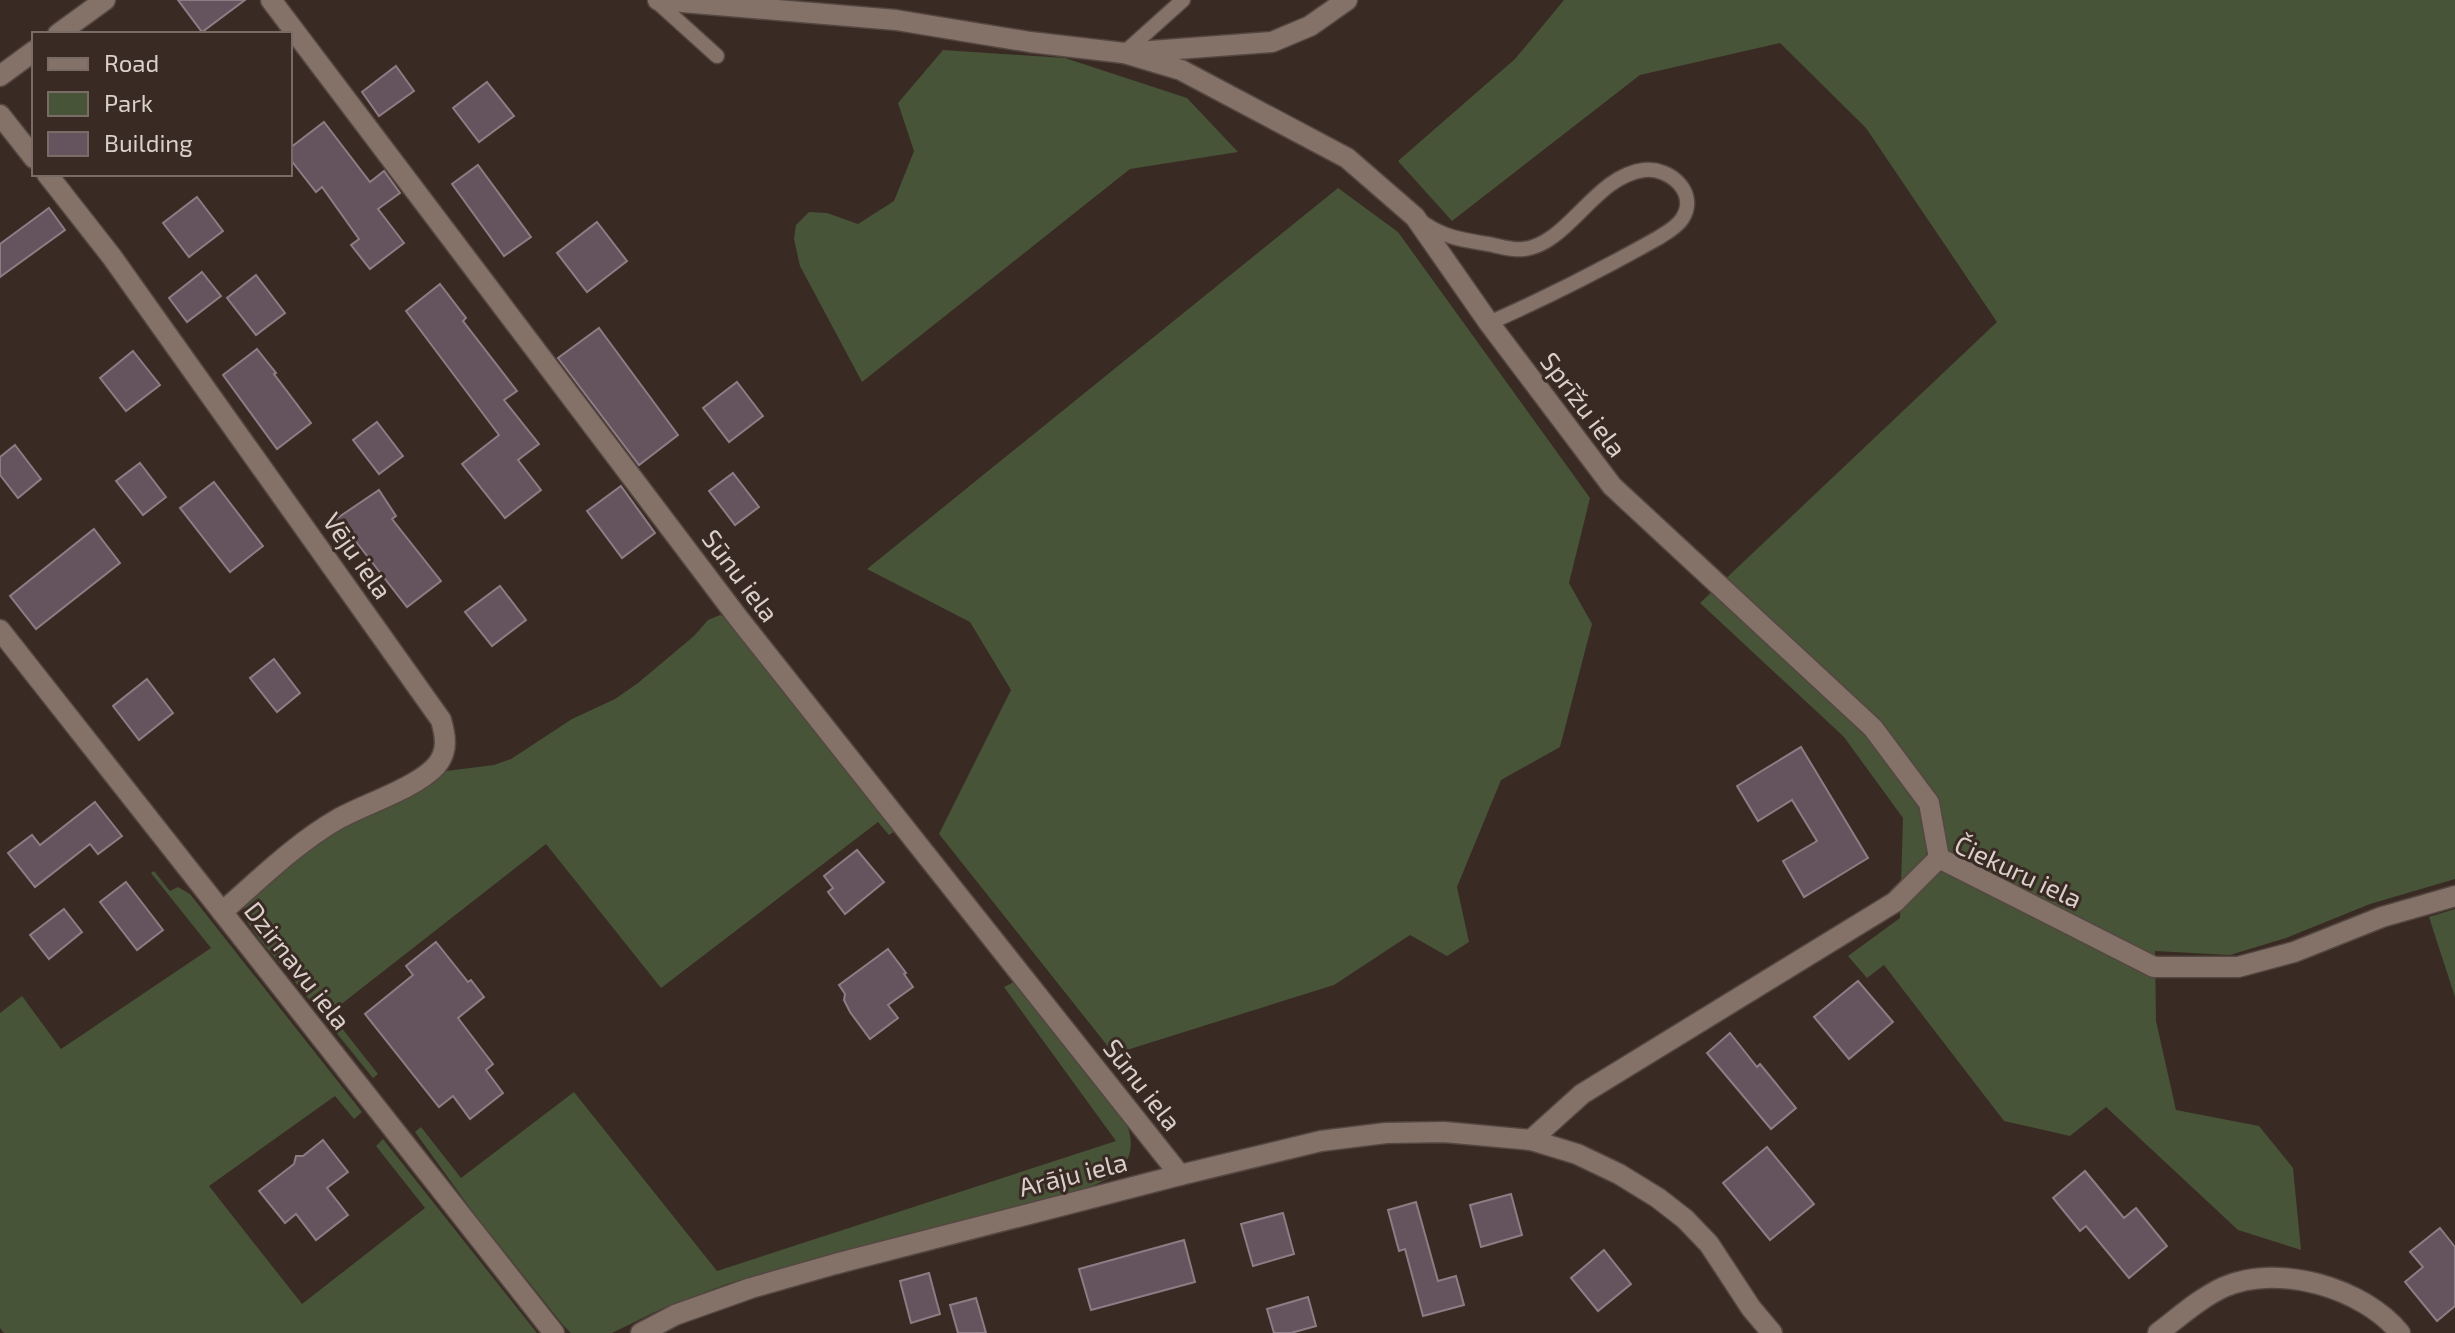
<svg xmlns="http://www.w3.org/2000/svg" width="2455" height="1333" viewBox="0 0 2455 1333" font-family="'Exo 2',sans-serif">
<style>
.green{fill:#475438}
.building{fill:#65545d;stroke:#8e7c85;stroke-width:2}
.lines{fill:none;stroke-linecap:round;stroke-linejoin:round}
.service-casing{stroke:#544741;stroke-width:17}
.minor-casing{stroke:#544741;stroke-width:23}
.service{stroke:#847269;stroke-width:14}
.minor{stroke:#847269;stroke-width:20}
.labels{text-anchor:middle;stroke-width:6;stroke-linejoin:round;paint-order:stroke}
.street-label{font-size:26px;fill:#dad0cb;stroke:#392a23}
</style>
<rect width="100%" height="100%" fill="#392a23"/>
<g class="green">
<polygon points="1564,0 2455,0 2455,879 2370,904 2286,938 2230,955 2155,951 2156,1021 2176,1110 2259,1126 2293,1168 2301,1250 2238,1230 2106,1107 2070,1136 2004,1121 1884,965 1867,978 1848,956 1900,918 1903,818 1844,737 1700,603 1997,322 1866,128 1780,43 1640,75 1452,221 1398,161 1515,59"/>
<polygon points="943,50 1065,58 1187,98 1238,152 1130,169 862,382 800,266 794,239 796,225 809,212 827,213 858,224 894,201 914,151 898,103"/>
<polygon points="1338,188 1398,232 1590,498 1569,583 1592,624 1560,747 1501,780 1457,887 1469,942 1447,956 1410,935 1334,985 1114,1054 939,834 1011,690 970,622 867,569"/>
<polygon points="720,615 726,617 898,829 889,835 878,822 661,988 546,844 330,1013 378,1074 373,1078 295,982 301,976 287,959 280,964 259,939 243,916 246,899 309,844 433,781 446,771 494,765 511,759 572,719 615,699 638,683 694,636 708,620"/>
<polygon points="154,871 170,891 178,887 190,894 362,1112 354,1119 335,1096 209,1186 302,1304 425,1208 376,1146 383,1139 537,1333 4,1333 0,1328 0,1013 22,996 61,1049 211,948 151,873"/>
<polygon points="2455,909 2455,997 2429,917"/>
<path d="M1016,981L1127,1125C1141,1162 1115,1178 1084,1189L810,1260L727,1284L661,1309L612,1333H571L563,1325L473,1212L415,1132L421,1127L461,1178L574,1092L717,1271L1116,1141L1004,987Z"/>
</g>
<g class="building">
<polygon points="178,0 245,0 202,32"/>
<polygon points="396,66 414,91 379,116 362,92"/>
<polygon points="487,82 514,116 479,142 453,108"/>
<polygon points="324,122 370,182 384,171 400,193 378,209 404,243 370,269 351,245 359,239 322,187 316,192 290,159 290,148"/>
<polygon points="478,165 531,237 504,256 452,184"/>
<polygon points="197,197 223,231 189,257 163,223"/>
<polygon points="49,208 65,230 0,277 0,244"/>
<polygon points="597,222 627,261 587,292 557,253"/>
<polygon points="202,272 221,296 187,322 169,298"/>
<polygon points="256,275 285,313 256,335 227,298"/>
<polygon points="440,284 466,318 463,321 517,391 504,400 539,444 518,460 541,490 505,518 462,464 499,435 406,311"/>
<polygon points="599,328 678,435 639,465 558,358"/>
<polygon points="257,349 276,373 274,374 311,423 277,449 223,375"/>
<polygon points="133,351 160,385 126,411 100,378"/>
<polygon points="737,382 763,416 729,442 703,408"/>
<polygon points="377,422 403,456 379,474 353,440"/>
<polygon points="15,445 41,479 18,498 0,475 0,457"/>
<polygon points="140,463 166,497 143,515 116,481"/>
<polygon points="733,473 759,507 735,525 709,491"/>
<polygon points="214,482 263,546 230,572 180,508"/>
<polygon points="621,486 655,533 622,558 587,511"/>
<polygon points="379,490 396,516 392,519 441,581 407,607 357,543 348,549 330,523"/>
<polygon points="94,529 120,563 36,629 10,596"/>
<polygon points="500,586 526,620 492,646 465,612"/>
<polygon points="274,659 300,693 277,712 250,678"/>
<polygon points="147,679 173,713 139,740 113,706"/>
<polygon points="1801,747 1868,858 1804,897 1783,861 1817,841 1792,800 1758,821 1737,786"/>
<polygon points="95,802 122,836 98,854 90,844 35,887 8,853 32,835 40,845"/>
<polygon points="857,850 884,882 845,914 828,892 833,888 824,876"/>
<polygon points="126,882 163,930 137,950 100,902"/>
<polygon points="64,909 82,932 49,959 30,935"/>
<polygon points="436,942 468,982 471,980 484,997 458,1018 493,1064 486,1070 503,1093 470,1119 453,1096 439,1107 365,1014 413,975 406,966"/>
<polygon points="888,949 906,973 904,974 913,987 888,1005 898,1018 870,1039 850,1012 844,1000 845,994 839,985"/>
<polygon points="1858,981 1893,1022 1849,1059 1814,1017"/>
<polygon points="1730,1033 1757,1067 1760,1064 1796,1108 1771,1129 1707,1053"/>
<polygon points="323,1140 348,1172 327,1188 348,1215 316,1240 296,1214 285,1223 259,1191 294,1164 296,1156 303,1156"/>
<polygon points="1767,1147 1814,1204 1770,1240 1723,1183"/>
<polygon points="2085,1171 2124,1218 2136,1208 2167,1246 2129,1278 2086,1226 2080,1231 2053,1198"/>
<polygon points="1511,1194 1522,1235 1481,1247 1470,1205"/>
<polygon points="1416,1202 1438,1281 1456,1276 1464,1305 1423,1316 1405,1249 1399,1251 1388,1210"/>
<polygon points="1283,1213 1294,1254 1253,1266 1241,1224"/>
<polygon points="2440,1228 2455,1247 2455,1306 2437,1321 2405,1282 2423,1267 2410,1252"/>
<polygon points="1184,1240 1195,1282 1091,1310 1079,1269"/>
<polygon points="1604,1250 1631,1284 1598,1311 1571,1278"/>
<polygon points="929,1273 940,1314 911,1323 900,1281"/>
<polygon points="1308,1297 1316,1326 1291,1333 1274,1333 1267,1309"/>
<polygon points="976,1298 986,1333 958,1333 950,1305"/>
</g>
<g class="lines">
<defs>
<g id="service">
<polyline points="655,0 717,56"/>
<polyline points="1124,53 1183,0"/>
<path d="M1425,224C1446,238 1464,240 1488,244C1500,246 1511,251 1524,249C1568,244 1595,176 1644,170C1670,167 1699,193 1682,219C1677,227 1666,233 1658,238C1603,269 1548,297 1489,323"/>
</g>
<g id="minor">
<polyline points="271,0 739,619 1180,1175"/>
<polyline points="658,0 896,20 1030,42 1124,53 1272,42 1310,26 1347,0"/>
<polyline points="58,34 105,0"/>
<polyline points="1124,53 1181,70 1347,158 1415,217 1489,323 1612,486 1873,728 1929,803 1939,858"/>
<polyline points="0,76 34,51"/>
<polyline points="0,115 34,158"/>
<path d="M47,174L112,257L441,720C446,737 448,752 436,766C416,788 365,804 338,819C296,843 259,880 222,912"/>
<polyline points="0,630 554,1333"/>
<polyline points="1939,858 2154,967 2238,967 2294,952 2382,917 2455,896"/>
<polyline points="1531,1140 1582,1094 1895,902 1939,858"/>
<polyline points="641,1333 675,1315 751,1288 835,1264 1180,1175 1321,1141 1386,1133 1444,1132 1531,1140 1577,1154 1619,1174 1658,1198 1685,1219 1709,1244 1751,1308 1772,1333"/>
<path d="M2158,1333C2179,1317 2200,1298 2224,1287C2279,1263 2363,1288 2400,1333"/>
</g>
</defs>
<use href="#service" class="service-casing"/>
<use href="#minor" class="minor-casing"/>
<use href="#service" class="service"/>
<use href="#minor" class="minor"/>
</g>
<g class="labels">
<g class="street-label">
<text transform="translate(1583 405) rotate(53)" y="9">Sprīžu iela</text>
<text transform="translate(357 556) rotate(55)" y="9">Vēju iela</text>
<text transform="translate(740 576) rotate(53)" y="9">Sūnu iela</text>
<text transform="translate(2018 872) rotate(25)" y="9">Čiekuru iela</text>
<text transform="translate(297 966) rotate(52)" y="9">Dzirnavu iela</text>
<text transform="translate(1142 1085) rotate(52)" y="9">Sūnu iela</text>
<text transform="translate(1073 1175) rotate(-14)" y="9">Arāju iela</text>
</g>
</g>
<rect x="32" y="32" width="260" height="144" fill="#392a23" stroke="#796c66" stroke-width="2"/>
<rect x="48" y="58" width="40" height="12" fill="#847269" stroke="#796c66" stroke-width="2"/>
<text x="104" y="72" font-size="24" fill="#dad0cb">Road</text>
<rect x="48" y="92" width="40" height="24" fill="#475438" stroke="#796c66" stroke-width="2"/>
<text x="104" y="112" font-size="24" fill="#dad0cb">Park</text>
<rect x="48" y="132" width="40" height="24" fill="#65545d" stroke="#796c66" stroke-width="2"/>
<text x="104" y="152" font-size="24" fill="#dad0cb">Building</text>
</svg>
